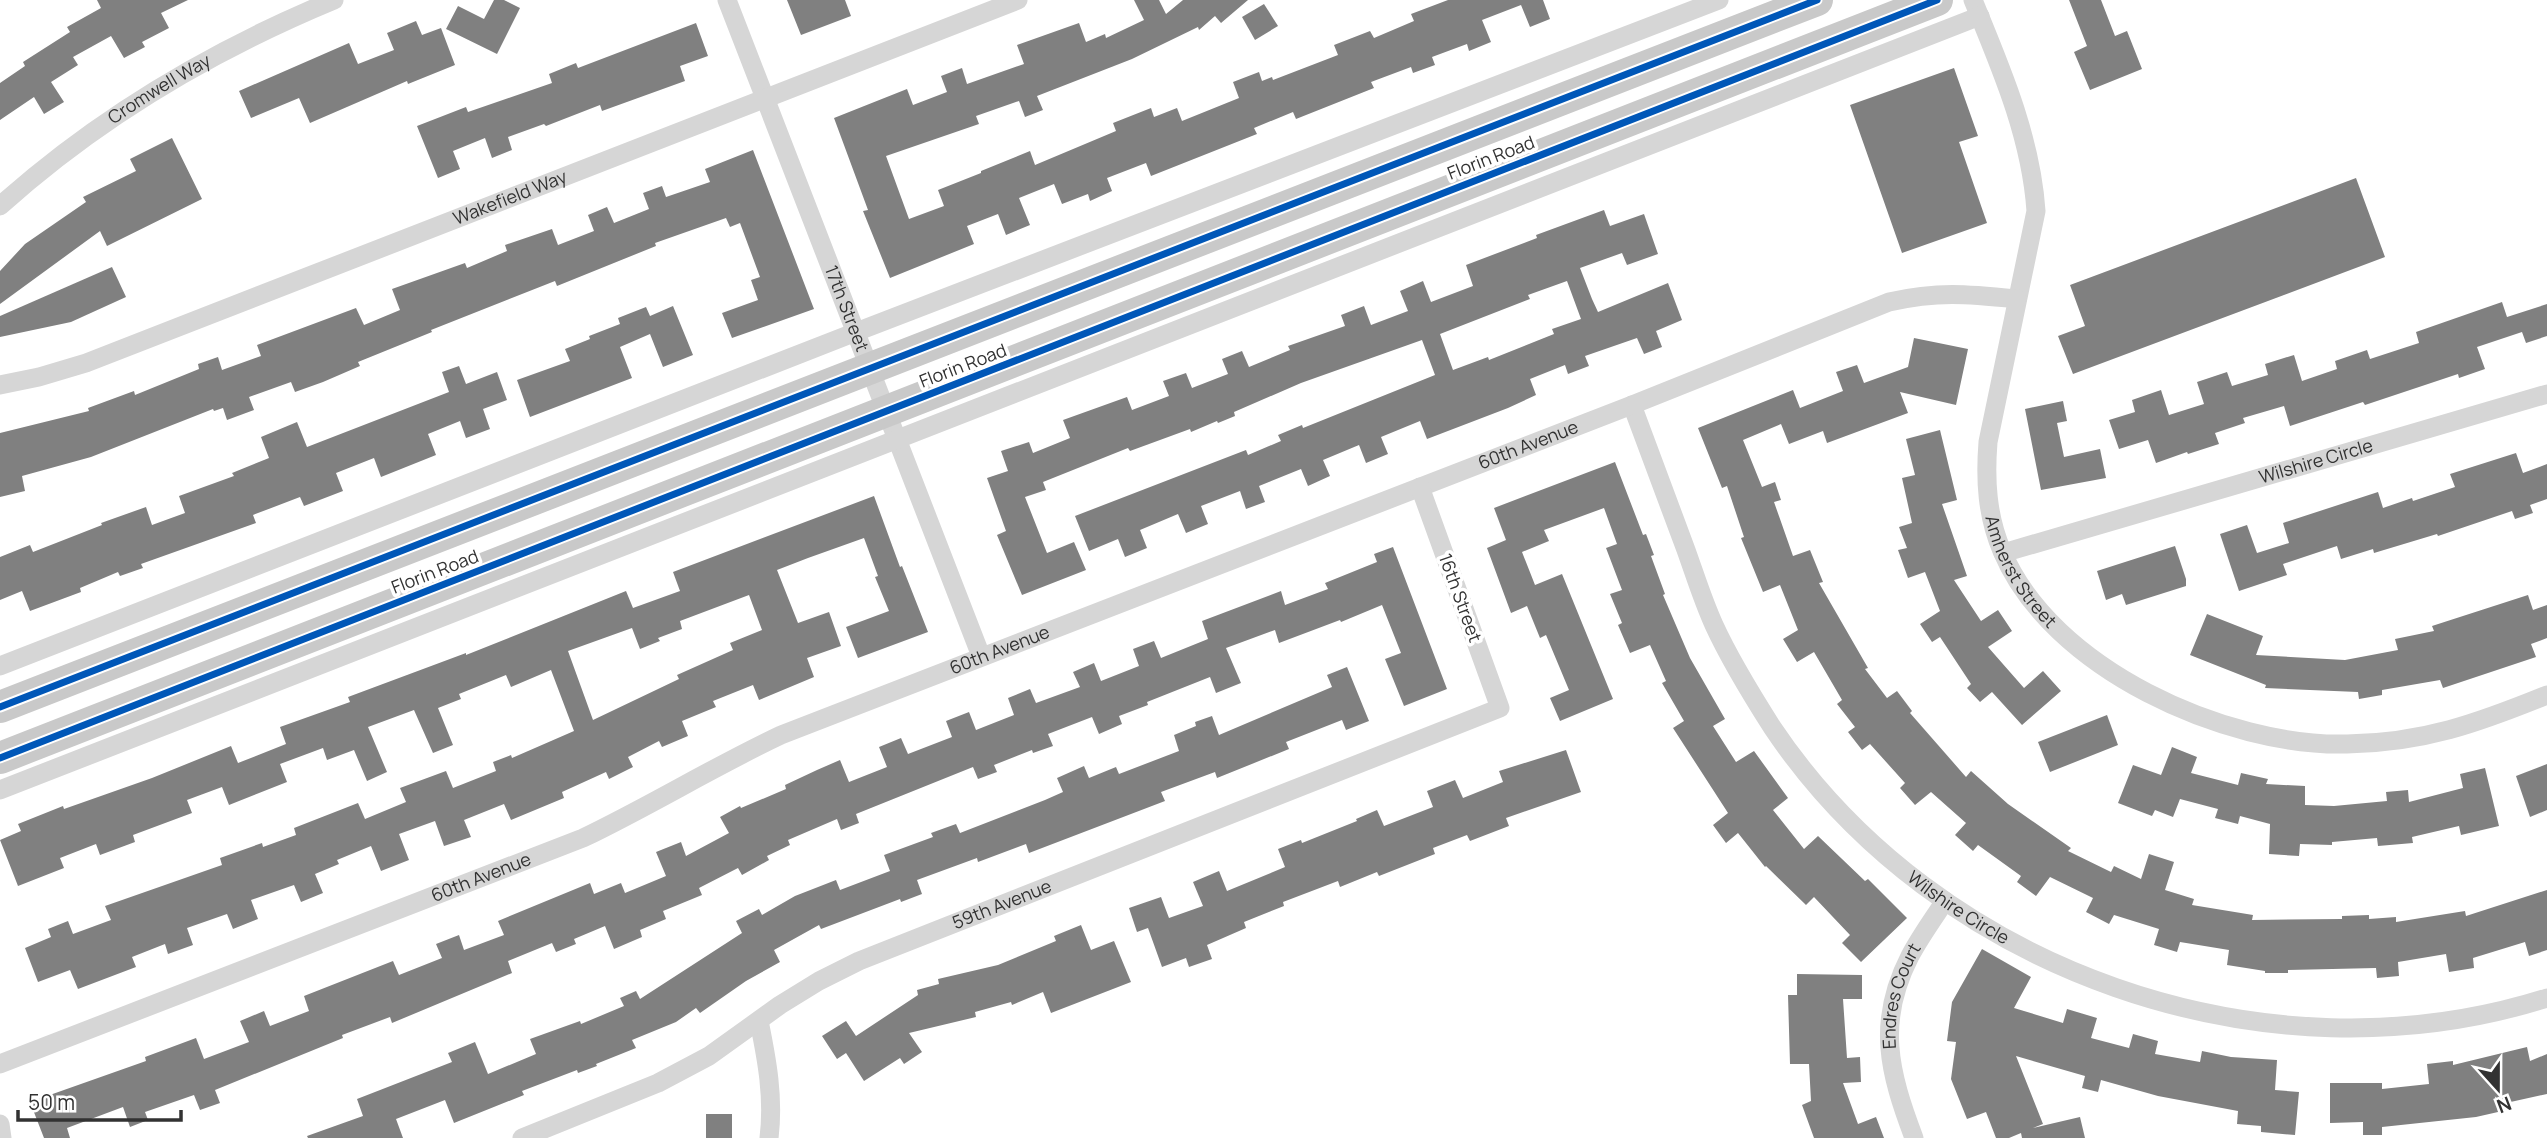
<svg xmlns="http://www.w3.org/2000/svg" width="2547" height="1138" viewBox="0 0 2547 1138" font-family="Manrope,sans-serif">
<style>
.building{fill:#808080;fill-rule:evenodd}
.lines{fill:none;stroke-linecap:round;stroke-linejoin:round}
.street{stroke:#d6d6d6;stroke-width:19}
.primary{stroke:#c9c9c9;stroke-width:32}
.cycleway-casing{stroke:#fff;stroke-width:11}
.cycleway{stroke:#0057b8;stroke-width:7}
.labels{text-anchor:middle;stroke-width:7;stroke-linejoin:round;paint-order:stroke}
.street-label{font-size:18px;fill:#323232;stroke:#fff}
</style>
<rect width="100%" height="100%" fill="#fff"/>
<g class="building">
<polygon points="97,0 188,0 161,13 169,28 142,42 145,47 124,58 111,36 73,57 78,65 51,82 64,102 44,114 34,97 0,120 0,83 25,66 23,62 70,32 67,27 101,8"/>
<polygon points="494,0 504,0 520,8 497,54 446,29 458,6 484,19"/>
<polygon points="787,0 845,0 851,16 801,35"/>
<polygon points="1134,0 1159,0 1166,14 1183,0 1248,0 1221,23 1215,16 1199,30 1198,27 1132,59 1037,96 1043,110 1025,117 1019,101 976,116 979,124 886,156 909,219 944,206 938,190 981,173 981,171 1030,151 1035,165 1116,131 1113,123 1151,108 1154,117 1177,108 1182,121 1239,98 1233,82 1259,72 1262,81 1272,77 1273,80 1338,55 1334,45 1370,31 1374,38 1414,21 1411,14 1448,0 1543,0 1550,19 1530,27 1521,5 1482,20 1491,42 1469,51 1467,44 1432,57 1435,65 1413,73 1411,67 1371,82 1374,88 1296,119 1293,112 1254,128 1257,134 1151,176 1146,163 1107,178 1112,191 1090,201 1088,194 1062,204 1054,184 1019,198 1030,225 1006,235 998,214 967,226 974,244 890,278 863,211 868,210 834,118 907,89 913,105 947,92 941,76 962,68 967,84 1024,64 1017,45 1079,23 1086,42 1105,34 1106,38 1144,20"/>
<polygon points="2069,0 2101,0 2115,36 2127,31 2142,69 2090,90 2074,52 2087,46"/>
<polygon points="1264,4 1278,26 1255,40 1242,17"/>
<polygon points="416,21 422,35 441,28 455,65 408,84 407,81 310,123 299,98 251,118 239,91 349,43 358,64 394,50 387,33"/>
<polygon points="696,23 708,56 680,66 685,81 602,111 600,105 546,126 544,124 508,137 512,150 492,158 485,138 453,151 460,169 438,178 417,126 466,107 468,112 552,83 549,74 576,63 578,68"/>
<polygon points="1954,68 1978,136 1959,142 1987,223 1902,253 1850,105"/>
<polygon points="172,138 202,199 107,246 100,231 0,304 0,271 25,244 86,202 83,197 136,171 130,159"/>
<polygon points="753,150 814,309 732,338 722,313 758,300 751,280 760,277 740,223 730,227 726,218 655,243 656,246 557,286 555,281 431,330 432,332 358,362 360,366 323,382 295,392 291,382 249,397 254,410 227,420 223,408 214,411 213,409 91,457 22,476 25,491 0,497 0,433 89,411 88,408 134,391 135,395 199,369 198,364 218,357 222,370 261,356 257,345 356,308 364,325 400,310 392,289 465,263 467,268 507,251 505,245 552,229 558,245 594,231 588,215 607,207 614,223 649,209 643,193 662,186 666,197 710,182 705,169"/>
<polygon points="2356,178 2385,257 2073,374 2058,336 2085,326 2070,285"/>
<path d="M1604,210L1610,226L1644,214L1658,254L1627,265L1622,253L1580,268L1592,299L1598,312L1668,283L1682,320L1656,331L1662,347L1644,354L1637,338L1585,356L1589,366L1568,374L1565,365L1530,379L1536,395L1508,408L1427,439L1420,421L1381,437L1388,454L1366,463L1359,445L1323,460L1330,476L1308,486L1301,469L1259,486L1265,502L1246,509L1240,491L1201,506L1208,524L1186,533L1178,514L1140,530L1147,548L1125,557L1118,539L1089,551L1075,516L1246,450L1248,455L1281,441L1278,435L1302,425L1303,428L1435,375L1422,340L1301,383L1234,412L1235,416L1218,423L1217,421L1191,432L1190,429L1130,451L1128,448L1043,482L1046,490L1025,497L1047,553L1074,542L1086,570L1022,595L997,535L1006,531L987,478L1008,471L1001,451L1029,442L1033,453L1070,438L1063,420L1127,397L1132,410L1169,396L1163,381L1186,373L1192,388L1228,374L1222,359L1242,351L1249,367L1290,350L1288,346L1345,326L1341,315L1364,306L1371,325L1408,311L1400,291L1423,281L1431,302L1473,286L1466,265L1537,238L1536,235ZM1567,281L1581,319L1552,329L1554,334L1489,360L1488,357L1453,370L1440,334L1530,299L1528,295Z"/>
<polygon points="112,267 126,297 71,322 0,337 0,316"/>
<polygon points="2502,302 2507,317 2547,304 2547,336 2526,343 2522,332 2477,347 2485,369 2459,378 2458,374 2365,405 2363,402 2290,426 2284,406 2243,418 2245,423 2215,433 2219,444 2188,454 2187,452 2156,463 2148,440 2119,449 2109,420 2135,412 2132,400 2161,390 2169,415 2204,404 2197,382 2227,372 2232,386 2268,375 2265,364 2294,355 2302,381 2337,369 2335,361 2367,350 2370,359 2419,343 2416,332"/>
<polygon points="673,306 693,355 663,367 650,334 620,347 632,378 530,417 517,380 570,361 565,349 590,339 589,336 620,324 618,318 646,307 650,316"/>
<polygon points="1914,338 1968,349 1956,405 1900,392 1908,413 1827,443 1823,431 1789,444 1781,424 1743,440 1762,487 1775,482 1781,500 1774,502 1793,556 1810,550 1823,582 1819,583 1868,668 1865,669 1887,698 1897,691 1912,711 1910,713 1966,777 1971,771 2008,804 2071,848 2068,851 2111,872 2114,866 2141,879 2149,854 2174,862 2165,890 2194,899 2192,905 2253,915 2252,920 2342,919 2342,916 2369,915 2369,919 2396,917 2396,922 2465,911 2466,916 2547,890 2547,950 2529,956 2525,942 2473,958 2474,968 2449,972 2446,954 2398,962 2399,976 2377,978 2376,968 2288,970 2288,973 2265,973 2265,971 2227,965 2229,950 2180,942 2177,952 2154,945 2159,929 2114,915 2109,924 2086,912 2093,898 2050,877 2036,896 2017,882 2021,876 1978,845 1973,851 1955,835 1966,823 1931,792 1915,805 1900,788 1905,783 1870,744 1862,750 1848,732 1855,727 1837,704 1842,700 1814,652 1797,662 1783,639 1798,630 1780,585 1763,592 1741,538 1744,537 1727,486 1722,488 1698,428 1793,390 1800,408 1843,391 1836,372 1857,365 1864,383 1908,367"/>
<polygon points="459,366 466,384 497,372 507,400 483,409 490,429 466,438 460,421 428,434 436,455 381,477 374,458 336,473 343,491 304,506 300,497 253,515 256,523 141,564 143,568 120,576 118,572 80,588 81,592 30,611 22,591 0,600 0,557 30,545 33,552 102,525 101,523 146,507 152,525 185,513 179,496 234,476 232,473 269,458 261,437 297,422 307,447 449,392 442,372"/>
<polygon points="2063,401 2067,421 2057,423 2064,457 2100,449 2106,478 2041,490 2025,409"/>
<polygon points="1940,430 1957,500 1942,504 1967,576 1954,580 1981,621 1998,610 2012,631 1988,647 2024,688 2043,671 2061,691 2022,725 1992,692 1980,702 1967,688 1971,684 1940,637 1932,642 1920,624 1940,611 1925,572 1908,578 1898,550 1907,548 1899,527 1912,523 1902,478 1915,475 1906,439"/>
<polygon points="2516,453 2523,473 2547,464 2547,499 2530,505 2533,513 2515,519 2512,511 2438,536 2437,534 2374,553 2373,549 2341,559 2337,546 2283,564 2287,575 2239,591 2220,534 2247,525 2257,553 2289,543 2283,523 2378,492 2383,508 2412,498 2413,501 2455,487 2450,474"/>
<polygon points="1615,462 1643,535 1646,534 1654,555 1651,556 1665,594 1663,595 1690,658 1725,719 1713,726 1736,762 1754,751 1788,798 1773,810 1804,849 1818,836 1865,881 1868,879 1907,918 1861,962 1842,943 1850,935 1814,897 1806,905 1766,866 1765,867 1738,833 1726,843 1713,825 1728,813 1673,728 1684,721 1662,683 1666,681 1650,645 1630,653 1618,625 1622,623 1610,594 1622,590 1606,548 1617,544 1604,508 1544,530 1549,541 1522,552 1535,585 1562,574 1613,699 1560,721 1550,698 1569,690 1546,635 1540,638 1527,606 1511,613 1487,548 1506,540 1494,508"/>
<path d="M874,496L900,567L902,566L928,632L858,658L846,627L889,611L875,577L878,576L864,538L808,558L777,570L798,623L829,612L841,646L807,658L814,677L759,700L753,685L713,701L716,707L682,721L688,736L662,747L659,741L628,757L633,767L609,779L606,772L562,792L564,798L511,820L504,804L464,820L471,837L444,846L435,821L399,834L409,860L381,871L371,846L337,860L339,864L315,874L323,893L301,902L294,885L251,900L258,919L233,929L227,914L187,928L193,945L168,954L165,944L132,957L136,967L78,989L70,970L38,982L25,948L51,937L48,929L68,921L73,934L111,920L105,906L222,865L220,858L262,843L263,847L296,835L294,828L358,803L365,819L406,802L400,788L446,771L453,788L496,771L493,762L511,755L512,758L574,731L551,670L511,687L506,675L459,694L461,699L438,708L453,745L433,753L414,710L368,727L387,772L367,781L354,750L327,760L323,748L280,764L287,782L229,805L222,787L187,800L192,813L133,835L135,842L100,855L96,844L60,858L64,868L18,886L0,840L21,831L18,824L63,806L64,809L152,778L231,746L238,763L286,744L280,727L350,702L348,697L466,653V655L626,591L633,608L680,591L673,572ZM749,595L762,630L730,643L733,650L677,675L679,679L593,720L568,651L632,628L640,649L660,641L658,638L682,629L680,621Z"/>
<polygon points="2175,546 2186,579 2186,586 2126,605 2122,594 2106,600 2097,571"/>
<polygon points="1393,547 1447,689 1404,706 1385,659 1401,653 1382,605 1341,622 1340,620 1279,643 1275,630 1226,648 1241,683 1216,693 1210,677 1147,702 1148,705 1119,716 1122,724 1099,734 1092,717 1048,734 1053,746 1033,753 1032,750 994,765 997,772 978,779 973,767 856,814 859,823 841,830 837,819 788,840 790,845 767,856 769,860 742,875 738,868 699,888 702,895 663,911 666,919 640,930 642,937 614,949 605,926 574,939 576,944 556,952 552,943 508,961 512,973 392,1023 390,1017 342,1035 343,1038 215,1090 220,1103 200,1110 194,1095 145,1112 148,1120 130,1127 123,1107 67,1128 70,1138 44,1138 30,1102 146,1061 145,1057 196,1038 204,1059 249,1042 240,1021 264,1011 270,1026 309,1011 304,996 393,961 399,975 442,958 436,944 459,935 464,950 504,935 498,921 590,883 594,894 621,883 625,893 666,876 656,852 681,842 686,856 729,833 720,817 740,806 741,808 786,789 785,785 817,770 840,760 849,782 887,767 879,747 901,738 908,754 952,737 946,721 969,712 976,730 1014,715 1008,698 1030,689 1036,703 1080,687 1073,672 1094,663 1101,681 1139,666 1133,649 1154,641 1161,658 1208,639 1202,621 1281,591 1285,605 1328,589 1325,583 1377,562 1374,554"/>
<polygon points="2528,595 2533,610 2547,605 2547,638 2531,644 2536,657 2443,688 2440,680 2382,690 2382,695 2359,699 2358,692 2265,688 2266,685 2190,655 2207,614 2263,636 2256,655 2345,660 2398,650 2395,639 2434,631 2432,626"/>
<polygon points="1347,667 1369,721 1346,730 1342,720 1286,742 1289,749 1217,778 1215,772 1161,792 1165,801 1029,853 1026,844 978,862 977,858 917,880 922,894 901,902 900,899 821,929 819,925 774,950 780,962 746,981 700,1013 696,1008 676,1022 632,1040 636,1048 596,1064 597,1066 578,1073 577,1070 522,1091 524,1095 454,1123 445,1100 396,1119 403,1138 308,1138 307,1136 363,1116 357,1099 452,1062 448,1053 475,1042 488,1074 536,1054 530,1039 580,1021 581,1024 624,1006 620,998 636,991 640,999 742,933 736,921 759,909 762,915 795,896 836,880 840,890 890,871 884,855 933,837 931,833 956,824 960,833 1045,800 1063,792 1057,778 1084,766 1089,778 1116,767 1119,774 1179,751 1174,735 1196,726 1195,722 1212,716 1219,735 1332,687 1327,675"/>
<polygon points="2107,715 2118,745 2050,772 2038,742"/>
<polygon points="2172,747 2197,757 2191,773 2238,785 2241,773 2268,779 2266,784 2305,786 2305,805 2334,806 2387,801 2386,792 2408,790 2409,802 2463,788 2460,774 2485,768 2499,826 2461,835 2459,826 2412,837 2413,843 2378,846 2377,838 2332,842 2332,845 2300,844 2299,856 2269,854 2270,824 2240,816 2238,824 2215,818 2218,809 2180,799 2173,817 2155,810 2152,816 2118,803 2133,765 2161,775"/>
<polygon points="1566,750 1581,792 1506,818 1509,826 1470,841 1467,835 1433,848 1435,854 1379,876 1377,872 1340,887 1338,881 1283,902 1284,906 1244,922 1246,928 1207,945 1212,959 1189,967 1186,958 1162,967 1148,928 1137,932 1129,908 1161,897 1169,918 1203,906 1193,882 1219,871 1227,891 1285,867 1278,849 1301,840 1302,843 1357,821 1356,819 1377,810 1384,826 1433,807 1427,791 1455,780 1463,798 1503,782 1499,771"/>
<polygon points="2547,764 2547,810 2530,817 2516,776"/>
<polygon points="1081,925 1091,950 1114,941 1131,982 1051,1013 1043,992 1012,1005 1011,1002 975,1012 976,1017 909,1033 922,1052 904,1064 900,1058 864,1081 846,1053 837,1059 822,1036 846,1021 856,1036 918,995 917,990 939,984 938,979 998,965 1056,941 1054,936"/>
<polygon points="1982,949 2031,977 2014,1008 2063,1023 2067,1009 2097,1018 2091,1038 2129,1048 2133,1034 2158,1041 2155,1054 2200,1062 2202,1051 2231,1057 2277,1060 2275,1090 2299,1092 2295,1135 2261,1132 2261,1126 2237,1124 2238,1111 2158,1096 2101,1080 2098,1092 2082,1088 2085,1076 2016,1056 2043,1124 2033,1128 2080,1117 2085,1138 2022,1138 2021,1133 2009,1138 1996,1138 1986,1112 1967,1119 1951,1079 1956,1042 1947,1041 1952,1002"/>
<polygon points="1797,974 1862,975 1862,999 1843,999 1847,1058 1860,1057 1861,1082 1843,1083 1858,1124 1876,1117 1884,1138 1814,1138 1802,1105 1811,1101 1809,1064 1790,1064 1788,995 1797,995"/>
<polygon points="2527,1047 2530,1061 2547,1054 2547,1094 2497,1105 2498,1112 2476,1117 2382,1127 2382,1135 2363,1135 2363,1122 2330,1123 2330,1083 2382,1083 2382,1089 2429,1084 2427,1064 2453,1061 2453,1065"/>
<rect x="706" y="1114" width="26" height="24"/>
</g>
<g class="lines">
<g class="street">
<path id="s1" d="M727,0L981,656"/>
<path id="s2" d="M1973,0C2001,68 2031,137 2036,211L1988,442C1985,480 1987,516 2002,551C2051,669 2226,747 2347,744C2423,743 2478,723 2547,695"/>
<path id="s3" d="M0,206C99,117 211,51 334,0"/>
<path id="s4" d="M0,385L39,377L86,363L1018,0"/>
<path id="s5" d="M1632,405C1650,453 1668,501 1686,550C1695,575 1703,601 1714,625C1730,660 1751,694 1772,727C1936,972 2267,1087 2547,998"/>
<path id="s6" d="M2003,553L2547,394"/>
<polyline points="0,666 856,332 1719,0"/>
<polyline points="0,790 1980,16"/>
<path d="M759,1021C767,1060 774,1098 769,1138"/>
<path id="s7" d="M0,1064L583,838C650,806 713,767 781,735L1632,405L1889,302C1938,291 1967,294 2017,299"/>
<polyline points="0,1124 2,1138"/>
<path id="s8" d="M522,1138L658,1083L709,1056L780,1005L819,981L859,961L1500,708L1420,487"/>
<path id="s9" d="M1914,1138C1889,1072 1876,1022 1910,956C1920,937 1933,919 1945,901"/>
</g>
<g class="primary">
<polyline points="0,707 1817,0"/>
<polyline points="0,758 1937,0"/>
</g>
<defs>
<g id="cycleway">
<polyline points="0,707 1817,0"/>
<polyline points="0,758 1937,0"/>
</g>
</defs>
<use href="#cycleway" class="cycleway-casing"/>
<use href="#cycleway" class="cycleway"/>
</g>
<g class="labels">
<g class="street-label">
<text dy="6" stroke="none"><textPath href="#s3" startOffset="198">Cromwell Way</textPath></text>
<text transform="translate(1491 158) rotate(-21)" y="6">Florin Road</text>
<text dy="6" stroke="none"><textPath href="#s4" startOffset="544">Wakefield Way</textPath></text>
<text dy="6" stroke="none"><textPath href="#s1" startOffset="331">17th Street</textPath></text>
<text transform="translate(963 366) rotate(-21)" y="6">Florin Road</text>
<text dy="6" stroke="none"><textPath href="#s7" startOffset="1650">60th Avenue</textPath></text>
<text dy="6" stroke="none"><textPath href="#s6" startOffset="326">Wilshire Circle</textPath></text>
<text dy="6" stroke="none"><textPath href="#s2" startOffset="595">Amherst Street</textPath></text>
<text transform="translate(435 572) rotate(-21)" y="6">Florin Road</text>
<text transform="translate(1460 598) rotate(70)" y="6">16th Street</text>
<text dy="6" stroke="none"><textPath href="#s7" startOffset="1083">60th Avenue</textPath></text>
<text dy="6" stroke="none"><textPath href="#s7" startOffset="516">60th Avenue</textPath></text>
<text dy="6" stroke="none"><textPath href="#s8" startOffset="536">59th Avenue</textPath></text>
<text dy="6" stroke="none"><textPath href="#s5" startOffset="614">Wilshire Circle</textPath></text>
<text dy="6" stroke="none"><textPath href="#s9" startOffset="147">Endres Court</textPath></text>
</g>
</g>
<g transform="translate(2498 1089) rotate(159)" stroke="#ffffff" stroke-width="5" paint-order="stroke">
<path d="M0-5L12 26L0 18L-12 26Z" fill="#323232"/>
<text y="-10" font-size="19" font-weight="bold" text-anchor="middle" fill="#323232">N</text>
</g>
<path d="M18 1110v10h163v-10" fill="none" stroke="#323232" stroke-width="3.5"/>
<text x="28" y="1110" font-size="21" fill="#323232" stroke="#ffffff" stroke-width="5" paint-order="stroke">50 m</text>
</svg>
